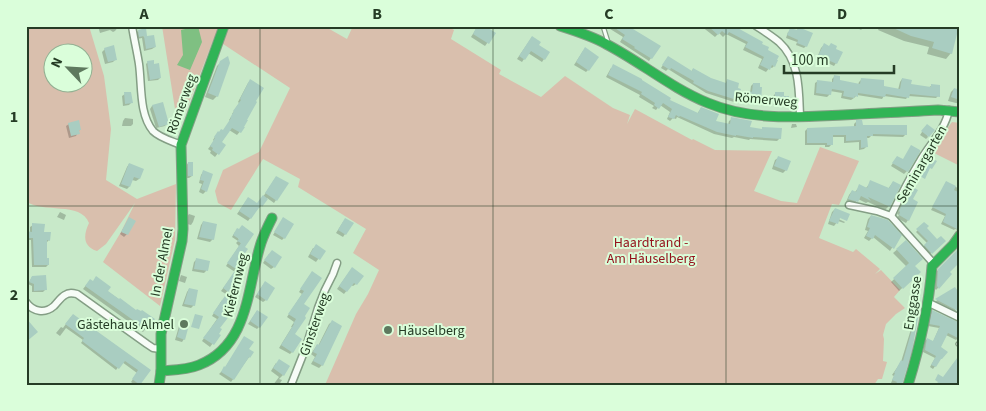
<svg xmlns="http://www.w3.org/2000/svg" width="986" height="411" viewBox="0 0 986 411" font-family="'Source Sans 3',sans-serif">
<style>
.green{fill:#d9bfad;fill-rule:evenodd}
.water{fill:#7fc082}
.shadow{fill:#0003}
.building{fill:#a9cdc1}
.lines{fill:none;stroke-linecap:round;stroke-linejoin:round}
.lane-casing{stroke:#849e85;stroke-width:5.5}
.street-casing{stroke:#849e85;stroke-width:9}
.fast-casing{stroke:#849e85;stroke-width:11}
.lane{stroke:#f7fcf7;stroke-width:3}
.street{stroke:#f7fcf7;stroke-width:6}
.fast{stroke:#30b455;stroke-width:9}
.grid{fill:none;stroke:#253c25;stroke-width:1;stroke-opacity:0.55}
.poi-dot{fill:#5e795e;stroke:#dafeda;stroke-width:2}
.labels{text-anchor:middle;stroke-width:4;stroke-linejoin:round;paint-order:stroke}
.street-label{font-size:14px;fill:#253c25;stroke:#dafeda}
.park-label{font-size:14px;fill:#94111b;stroke:#dafeda}
.poi-label{font-size:14px;fill:#253c25;stroke:#dafeda;text-anchor:end}
.neatline{fill:none;stroke:#253c25;stroke-width:2}
.grid-label{font-size:16px;text-anchor:middle;font-weight:bold;fill:#253c25}
</style>
<rect width="100%" height="100%" fill="#c8e9c9"/>
<g class="green">
<path d="M26,26H89L104,76L111,129L106,180L137,199L176,184L175,240L160,306L103,262L121,232L135,203L106,244L97,251C83,246 83,236 89,223C81,201 42,214 26,201ZM52,52H82V82H52Z"/>
<polygon points="162,26 324,26 347,39 353,26 447,26 454,30 451,39 501,70 499,74 541,97 565,76 613,108 630,115 627,124 635,109 692,140 693,139 715,150 772,151 754,191 781,201 797,203 820,147 859,161 839,205 832,204 819,238 853,252 856,249 880,269 875,274 881,270 900,290 894,297 905,308 896,314 886,324 883,335 884,339 883,361 887,362 882,379 878,379 874,385 325,385 356,314 368,294 379,270 353,253 366,229 298,187 300,179 263,159 231,210 218,203 215,191 223,170 259,152 290,88 214,38 185,113 175,109"/>
<polygon points="952,122 960,123 960,166 930,151"/>
</g>
<polygon class="water" points="198,26 202,42 190,70 177,65 183,55 181,30"/>
<g class="shadow">
<polygon points="98,26 119,26 115,31 113,32 110,30 100,33"/>
<polygon points="478,26 494,34 485,46 471,37"/>
<polygon points="608,26 626,26 651,58 649,61 620,42 623,37 607,27"/>
<polygon points="701,26 734,26 760,44 766,50 774,66 772,68 770,67 766,72 758,68 762,59 743,50 746,44 726,34 723,37 719,33 715,37"/>
<polygon points="769,26 780,26 777,29"/>
<polygon points="854,26 865,26 861,30"/>
<polygon points="880,26 921,26 933,29 934,26 958,26 951,53 946,59 927,54 929,47 904,41 878,30"/>
<polygon points="799,28 806,46 804,48 796,45 797,42 786,38 788,32 796,31"/>
<polygon points="138,31 155,47 152,49 144,51 142,38 137,39 136,33"/>
<polygon points="532,37 537,45 544,59 542,62 528,53 522,62 517,59"/>
<polygon points="824,45 836,63 834,66 817,58 821,48"/>
<polygon points="105,49 116,59 113,62 105,64 102,52"/>
<polygon points="583,51 588,70 586,72 574,65"/>
<polygon points="666,60 691,72 693,69 711,79 725,84 728,80 736,100 734,102 706,93 668,69 666,71 661,68"/>
<polygon points="148,62 153,65 160,78 158,80 148,81 146,64"/>
<polygon points="221,62 217,96 213,100 205,97 217,66"/>
<polygon points="611,68 668,100 697,114 701,108 714,122 728,125 729,121 732,119 749,128 761,130 763,128 780,138 777,141 750,139 749,140 734,137 732,138 714,134 677,117 676,119 673,118 670,121 667,119 670,112 660,105 656,110 652,108 654,106 639,97 640,95 606,77"/>
<polygon points="835,76 838,82 858,85 859,82 861,80 882,87 898,90 900,82 902,79 910,85 928,88 931,86 938,96 936,98 908,96 906,99 884,96 882,99 857,95 854,98 851,100 841,98 842,93 830,91 830,94 827,97 814,95 815,83 818,81 832,83 832,79"/>
<polygon points="250,81 243,128 237,135 229,130 221,143 224,145 215,157 210,153 211,151 208,149 214,141 213,140 216,135 223,132 230,121 229,120 233,114 232,114 239,103 238,102 248,83"/>
<polygon points="753,84 760,102 757,104 748,104 748,95 750,93 751,86"/>
<polygon points="954,89 960,91 960,104 948,101 951,92"/>
<polygon points="125,94 131,103 129,105 123,106 122,96"/>
<polygon points="775,94 787,101 785,103 781,103 779,105 773,105 773,96"/>
<polygon points="162,104 167,123 165,126 156,128 150,109 152,106"/>
<polygon points="125,118 133,119 133,124 131,126 122,126 123,121"/>
<polygon points="856,122 861,127 906,134 903,137 871,136 869,138 866,138 866,147 864,149 859,150 859,142 844,143 844,137 832,137 832,144 829,147 825,147 825,145 805,145 805,131 807,129 854,127 854,124"/>
<polygon points="69,124 80,129 76,136 69,138 66,126"/>
<polygon points="792,124 796,124 797,127 791,128"/>
<polygon points="924,129 928,137 926,139 920,135"/>
<polygon points="897,157 907,171 904,174 891,166"/>
<polygon points="778,158 786,170 783,173 772,169 775,160"/>
<polygon points="188,163 192,176 189,178 186,178 186,166"/>
<polygon points="129,164 142,170 139,179 136,181 132,180 129,187 127,189 119,186 127,167"/>
<polygon points="203,172 206,191 203,194 199,192 202,184 199,183 201,175"/>
<polygon points="274,180 276,200 274,203 267,198 261,206 259,208 258,208 248,221 237,214 246,201 257,204 263,197"/>
<polygon points="871,182 888,189 893,182 889,206 885,210 868,202 866,203 858,199 853,205 846,202 849,195 852,191 855,192 860,186 866,188"/>
<polygon points="947,183 958,188 960,185 960,231 955,229 954,230 941,224 945,216 931,210"/>
<polygon points="909,190 912,199 908,220 906,223 897,218 899,215 897,214"/>
<polygon points="835,209 834,217 845,222 844,223 838,221 834,226 828,224 832,212"/>
<polygon points="60,212 66,215 64,220 57,217"/>
<polygon points="189,214 195,216 193,222 191,225 187,224 187,217"/>
<polygon points="871,216 900,235 890,251 873,237 869,241 864,238 868,231 865,230 868,219"/>
<polygon points="129,219 127,234 124,237 120,234"/>
<polygon points="203,222 213,239 210,242 197,239 201,225"/>
<polygon points="281,222 284,238 282,240 273,235"/>
<polygon points="343,222 345,234 343,237 336,233"/>
<polygon points="924,224 925,228 937,241 944,241 930,254 923,247 927,243 916,232"/>
<polygon points="33,225 43,233 49,240 46,243 46,259 48,265 46,267 32,267 31,240 26,240 26,233 30,233 30,227"/>
<polygon points="235,232 243,247 234,279 239,283 229,296 221,291 235,272 226,266 239,246 236,243 238,241 232,237"/>
<polygon points="906,242 914,266 919,272 899,291 891,282 907,267 893,253"/>
<polygon points="313,248 324,251 316,262 308,257"/>
<polygon points="960,249 960,260 948,272 951,274 936,290 935,289 936,272 957,252 958,253"/>
<polygon points="269,254 274,267 271,269 263,263"/>
<polygon points="196,260 208,262 206,271 204,273 192,271 194,262"/>
<polygon points="350,271 356,284 353,286 351,285 344,294 337,289"/>
<polygon points="181,275 187,277 185,283 179,281"/>
<polygon points="310,275 302,305 293,334 292,352 290,354 279,348 292,327 291,327 294,322 287,317 302,294 299,292"/>
<polygon points="32,277 45,290 43,292 32,292 32,286 28,284"/>
<polygon points="87,284 107,291 136,311 153,319 143,332 83,289"/>
<polygon points="263,285 266,300 263,302 255,297"/>
<polygon points="189,289 194,305 191,308 182,306 187,292"/>
<polygon points="955,289 952,305 957,312 954,314 933,303"/>
<polygon points="222,300 217,334 219,335 210,347 202,341 217,319 212,316"/>
<polygon points="911,307 918,308 901,385 895,385 891,383 894,376 892,375 901,362 911,329 905,328 908,310"/>
<polygon points="257,311 259,327 257,329 248,324"/>
<polygon points="932,311 960,336 956,340 946,335 940,347 941,358 933,369 930,367 935,358 923,352 925,341 927,339 933,342 939,328 928,326 930,313"/>
<polygon points="71,317 149,370 139,384 135,385 131,382 137,373 122,362 116,370 81,343 83,340 66,328 60,336 56,333 61,327 63,328"/>
<polygon points="183,321 184,339 182,342 175,340 180,323"/>
<polygon points="332,322 322,365 319,368 311,364 315,357 311,354 317,345 318,346 329,324"/>
<polygon points="244,338 248,350 252,353 231,382 219,374 225,368"/>
<polygon points="276,363 283,375 279,379 282,380 279,385 273,385 279,377 271,371"/>
</g>
<g class="building">
<polygon points="477,26 485,26 496,33 489,44 473,34"/>
<polygon points="612,26 628,26 661,46 652,59 634,48 635,47 622,39 625,35"/>
<polygon points="708,26 734,26 763,42 762,44 769,47 768,50 779,56 777,60 778,60 775,67 772,65 770,70 760,65 764,57 745,47 748,42 729,32 727,35 722,31 718,35"/>
<polygon points="889,26 926,26 937,29 938,26 959,26 952,54 932,48 934,42 911,36"/>
<polygon points="798,27 813,33 807,47 797,43 798,40 787,35 790,28 797,30"/>
<polygon points="146,28 147,36 154,35 156,47 146,49 144,36 139,37 138,30"/>
<polygon points="532,36 541,42 539,45 550,52 545,60 531,51 525,60 519,56"/>
<polygon points="824,43 829,46 831,43 837,46 836,49 843,52 837,64 818,56"/>
<polygon points="114,45 117,60 108,62 104,48"/>
<polygon points="585,47 599,57 589,71 576,62"/>
<polygon points="228,56 230,63 218,97 208,93 220,61"/>
<polygon points="668,56 692,71 693,68 711,78 726,83 727,79 739,83 738,88 741,89 737,100 708,91 693,83 694,81 671,68 670,70 662,65"/>
<polygon points="154,60 154,64 159,63 161,78 150,80 147,61"/>
<polygon points="613,64 642,79 642,80 671,98 670,100 698,113 701,107 719,114 716,121 730,124 731,117 752,121 750,127 762,129 762,127 782,128 781,139 753,137 753,138 736,135 736,136 717,132 680,116 679,117 676,115 674,119 668,117 672,109 663,103 659,109 654,105 655,103 641,94 642,92 608,75"/>
<polygon points="834,75 840,76 840,80 860,84 861,78 884,80 884,86 900,89 902,78 912,80 911,84 931,87 931,84 940,85 940,97 910,94 909,98 886,94 885,97 858,93 858,97 855,96 854,98 843,96 844,91 832,89 831,95 816,93 817,80 833,82"/>
<polygon points="250,79 264,88 256,101 257,102 247,120 248,120 244,127 245,127 241,133 232,128 222,142 226,145 219,155 212,150 213,148 210,146 215,138 214,137 218,131 219,132 221,129 223,130 231,118 230,118 234,111 233,111 241,100 240,99"/>
<polygon points="753,83 760,83 760,87 762,87 761,102 749,102 750,91 752,92"/>
<polygon points="954,88 960,90 960,100 951,97"/>
<polygon points="124,92 131,92 133,103 125,104"/>
<polygon points="775,92 784,92 784,96 789,96 788,102 782,102 782,103 775,103"/>
<polygon points="163,102 169,124 159,127 152,105"/>
<polygon points="79,120 81,130 79,130 80,134 71,136 68,123"/>
<polygon points="856,120 862,120 863,125 907,125 907,135 873,134 873,136 867,136 868,147 861,148 861,140 846,141 846,135 833,135 833,145 827,145 827,143 807,143 807,128 856,126"/>
<polygon points="927,124 935,130 929,137 921,131"/>
<polygon points="911,145 920,150 920,152 908,172 892,163 897,156 903,159"/>
<polygon points="778,156 791,161 787,171 774,166"/>
<polygon points="929,157 937,161 932,169 930,168 925,179 918,175"/>
<rect x="188" y="162" width="5" height="14"/>
<polygon points="129,163 144,169 140,179 134,177 130,187 121,184"/>
<polygon points="203,170 213,174 207,192 201,189 204,181 200,180"/>
<polygon points="276,176 289,183 277,201 265,193"/>
<polygon points="870,180 889,188 893,181 901,185 890,207 868,197 871,201 861,196 858,202 848,199 852,190 856,192 859,184 867,188"/>
<polygon points="946,181 956,186 954,190 960,193 960,223 957,229 943,222 946,214 932,207"/>
<polygon points="911,186 918,190 913,199 918,202 909,221 899,215 900,212 899,211"/>
<polygon points="263,195 268,199 262,207 261,205 251,219 239,211 248,197 257,203"/>
<polygon points="835,208 850,214 847,221 840,218 838,224 829,221"/>
<polygon points="871,215 888,220 902,235 894,249 875,235 873,239 866,236 870,228 867,227"/>
<polygon points="129,217 136,221 128,235 121,232"/>
<polygon points="283,217 294,224 285,239 274,232"/>
<polygon points="345,218 354,223 346,235 338,230"/>
<polygon points="203,221 217,224 214,240 199,237"/>
<polygon points="924,222 929,226 927,228 937,239 941,236 946,241 932,254 924,245 928,241 916,229"/>
<polygon points="32,223 45,224 44,232 51,232 50,241 47,240 47,258 49,258 49,265 34,265 33,238 26,238 26,231 32,232"/>
<polygon points="242,225 254,234 245,247 248,249 243,256 244,257 242,261 246,264 236,279 241,282 232,295 223,288 236,269 227,263 241,243 237,241 239,239 233,235 237,228 239,229"/>
<polygon points="906,240 923,259 915,266 921,272 903,289 893,278 909,263 896,249"/>
<polygon points="316,244 326,251 320,260 310,254"/>
<polygon points="272,250 282,257 275,268 264,260"/>
<polygon points="957,250 960,253 960,262 950,272 952,274 939,289 937,286 938,269"/>
<polygon points="196,258 210,261 208,271 194,269"/>
<polygon points="352,267 364,276 357,285 354,283 347,292 339,286"/>
<polygon points="312,271 322,278 304,304 310,308 305,316 306,318 295,334 302,339 293,353 281,345 294,324 293,324 296,319 288,314 304,291 300,289"/>
<polygon points="46,275 47,290 34,291 34,284 29,282 32,276"/>
<polygon points="96,276 111,287 108,291 119,299 120,298 136,310 137,309 141,311 142,310 155,319 147,330 85,286 90,279 93,281"/>
<polygon points="265,281 275,288 267,301 257,294"/>
<polygon points="955,287 960,294 960,312 935,299"/>
<polygon points="189,288 198,290 195,306 184,304"/>
<polygon points="225,296 236,304 233,308 234,310 220,328 222,329 219,334 221,335 214,345 203,338 219,317 213,313"/>
<polygon points="910,306 920,307 912,351 902,385 895,385 897,382 892,380 895,373 894,373 901,360 903,361 913,326 907,326"/>
<polygon points="257,310 268,317 260,328 250,321"/>
<polygon points="932,310 960,323 960,339 948,333 941,347 948,352 942,359 941,359 936,367 931,365 936,356 925,350 927,338 933,341 940,326 929,324"/>
<polygon points="73,314 151,370 140,385 132,379 138,370 125,361 119,369 82,341 84,338 65,324"/>
<polygon points="195,314 203,316 199,329 191,327"/>
<polygon points="26,318 38,332 26,342"/>
<polygon points="182,319 190,321 185,340 177,337"/>
<polygon points="332,320 342,326 323,366 313,361 317,354 313,352 317,344 319,345"/>
<polygon points="244,336 254,342 249,349 254,352 250,358 249,357 234,380 221,372 224,366 225,367"/>
<polygon points="960,354 960,385 936,385 938,382 935,380 938,374 943,377"/>
<polygon points="279,359 290,366 284,376 273,368"/>
</g>
<g class="lines">
<defs>
<g id="lane">
<polyline points="603,26 608,42"/>
<polyline points="958,344 960,342"/>
</g>
<g id="street">
<path d="M132,26C134,39 137,51 139,64C142,86 139,114 153,131C160,138 172,141 181,145"/>
<path d="M756,26C764,31 772,36 779,42C800,61 799,90 800,117"/>
<polyline points="849,205 877,211 891,216 934,264"/>
<path d="M891,216C900,197 909,179 920,161C930,144 945,130 949,110"/>
<path d="M26,302C33,312 45,314 54,306C58,302 61,297 65,295C69,292 73,293 77,294L147,344L153,348L161,349"/>
<polyline points="927,302 960,318"/>
<polyline points="291,385 306,347 318,308 325,290 333,274 337,263"/>
</g>
<g id="fast">
<path d="M560,26C576,31 592,36 606,44C641,62 671,88 708,103C751,121 798,117 843,115C875,113 906,112 938,110L960,112"/>
<path d="M161,371C174,370 187,370 199,365C250,345 247,286 261,243C264,234 268,226 272,218"/>
<polyline points="159,385 161,371 161,334 182,241 183,229 181,145 224,26"/>
<path d="M908,385C920,346 929,306 932,266L953,245L960,235"/>
</g>
</defs>
<use href="#lane" class="lane-casing"/>
<use href="#street" class="street-casing"/>
<use href="#fast" class="fast-casing"/>
<use href="#lane" class="lane"/>
<use href="#street" class="street"/>
<use href="#fast" class="fast"/>
</g>
<path class="grid" d="M260,26V385M493,26V385M726,26V385M26,206H960"/>
<g class="poi-dot">
<circle cx="184" cy="324" r="5"/>
<circle cx="388" cy="330" r="5"/>
</g>
<g class="labels">
<g class="street-label">
<text transform="translate(766 99) rotate(5)" y="5">Römerweg</text>
<text transform="translate(181 104) rotate(-70)" y="5">Römerweg</text>
<text transform="translate(921 164) rotate(-60)" y="5">Seminargarten</text>
<text transform="translate(161 262) rotate(-79)" y="5">In der Almel</text>
<text transform="translate(235 285) rotate(-76)" y="5">Kiefernweg</text>
<text transform="translate(912 303) rotate(-81)" y="5">Enggasse</text>
<text transform="translate(314 324) rotate(-71)" y="5">Ginsterweg</text>
</g>
<g class="park-label">
<text x="651" y="247">Haardtrand -<tspan x="651" dy="16">Am Häuselberg</tspan></text>
</g>
<g class="poi-label">
<text x="174" y="329">Gästehaus Almel</text>
<text x="398" y="335" text-anchor="start">Häuselberg</text>
</g>
</g>
<rect width="986" height="411" fill="none" stroke="#dafeda" stroke-width="55"/>
<g transform="translate(68 68) rotate(295)"><circle r="24" fill="#dafeda" stroke="#92b092"/>
<path d="M0-4L9 19L0 12L-9 19Z" fill="#5e795e"/>
<text y="-8" font-size="14" font-weight="bold" text-anchor="middle" fill="#253c25">N</text>
</g>
<path d="M784 65v8h110v-8" fill="none" stroke="#253c25" stroke-width="2.5"/>
<text x="791" y="65" font-size="15" fill="#253c25" stroke="#dafeda" stroke-width="4" paint-order="stroke">100 m</text>
<rect x="28" y="28" width="930" height="356" class="neatline"/>
<g class="grid-label">
<text x="144" y="19">A</text>
<text x="377" y="19">B</text>
<text x="609" y="19">C</text>
<text x="842" y="19">D</text>
<text x="14" y="122">1</text>
<text x="14" y="300">2</text>
</g>
</svg>
